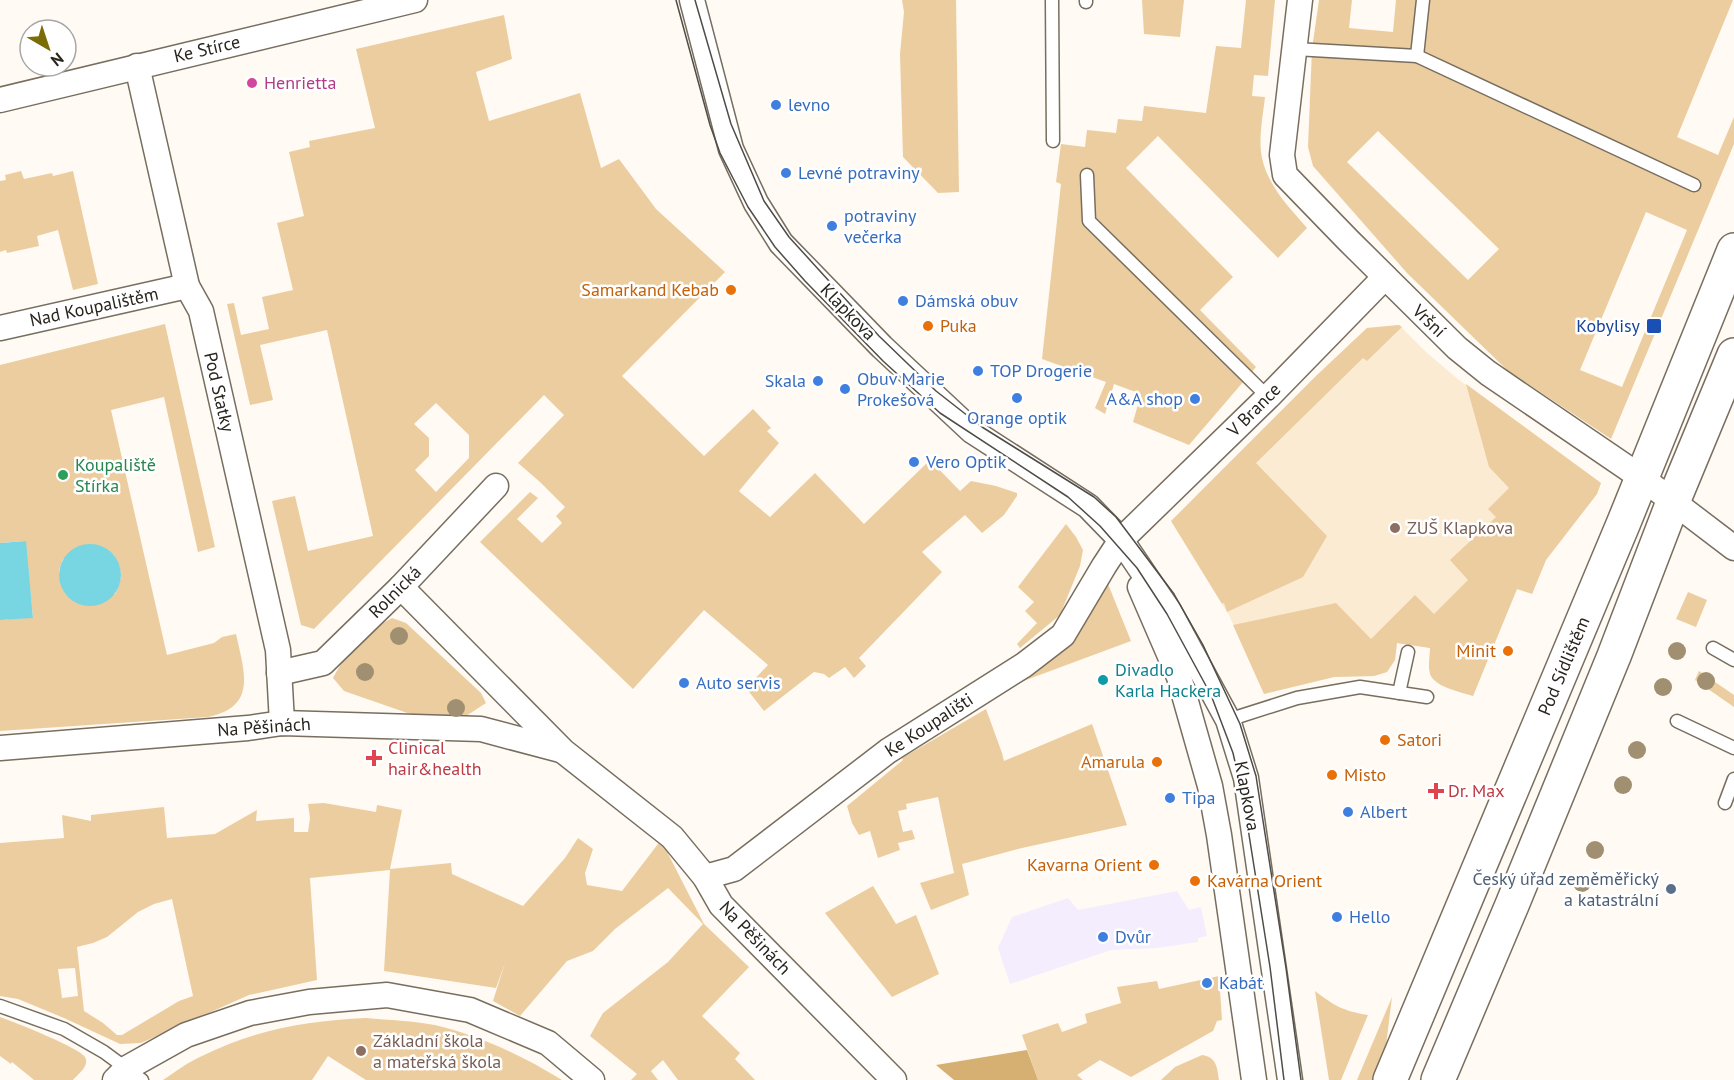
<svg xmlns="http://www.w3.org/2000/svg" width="1734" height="1080" viewBox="0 0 1734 1080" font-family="'PT Sans',sans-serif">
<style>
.commercial{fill:#f4edfe}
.built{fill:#fbebd3}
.green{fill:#eccd9f;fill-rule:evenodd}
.forest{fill:#d6af72}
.water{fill:#78d5e2}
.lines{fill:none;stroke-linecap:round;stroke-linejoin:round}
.service-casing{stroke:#786e5f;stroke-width:15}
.minor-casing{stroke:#786e5f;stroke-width:27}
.secondary-casing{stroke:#786e5f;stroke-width:36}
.service{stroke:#fff;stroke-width:12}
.minor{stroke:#fff;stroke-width:24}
.secondary{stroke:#fff;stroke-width:33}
.tram{stroke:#504c46;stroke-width:1.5}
.tree{fill:#a08f70}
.hotel-dot{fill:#d1479c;stroke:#fff;stroke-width:2}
.shop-dot{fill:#3f7fe0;stroke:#fff;stroke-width:2}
.food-dot{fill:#e8710a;stroke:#fff;stroke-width:2}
.transit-dot{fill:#1a4fb4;stroke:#fff;stroke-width:2}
.leisure-dot{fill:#2e9e5b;stroke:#fff;stroke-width:2}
.education-dot{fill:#8d6e63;stroke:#fff;stroke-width:2}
.culture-dot{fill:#0f9aa8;stroke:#fff;stroke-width:2}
.health-dot{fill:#e0444e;stroke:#fff;stroke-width:2}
.service-dot{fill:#5c6f8a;stroke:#fff;stroke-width:2}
.labels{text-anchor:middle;stroke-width:5;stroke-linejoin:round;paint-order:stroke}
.street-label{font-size:18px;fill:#28241e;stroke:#fff}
.hotel-label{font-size:18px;fill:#b23c85;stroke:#fff;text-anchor:start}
.shop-label{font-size:18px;fill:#366cbe;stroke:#fff;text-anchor:start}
.food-label{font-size:18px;fill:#c56008;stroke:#fff;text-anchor:end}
.transit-label{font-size:18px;fill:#164399;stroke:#fff;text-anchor:end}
.leisure-label{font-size:18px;fill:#27864d;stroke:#fff;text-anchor:start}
.education-label{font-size:18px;fill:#785e54;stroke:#fff;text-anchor:start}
.culture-label{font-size:18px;fill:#0d838f;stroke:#fff;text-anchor:start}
.health-label{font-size:18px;fill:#be3a42;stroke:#fff;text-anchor:start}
.service-label{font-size:18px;fill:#4e5e75;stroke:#fff;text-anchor:end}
</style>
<rect width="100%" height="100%" fill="#fffaf3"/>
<polygon class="commercial" points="1177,891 1189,910 1201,907 1207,936 1198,938 1198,942 1157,948 1111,950 1010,984 998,948 1012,917 1068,898 1078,910"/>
<polygon class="built" points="1399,325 1427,353 1459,380 1601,483 1597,494 1546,560 1532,594 1517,589 1473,696 1442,685 1432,678 1430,674 1430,648 1397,643 1395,660 1387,672 1374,676 1334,677 1264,694 1229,615 1222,604 1224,603 1197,495 1316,376 1367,328"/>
<g class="green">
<polygon points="902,0 956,0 959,192 938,193 903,157 900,54 904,12"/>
<polygon points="1093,0 1184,0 1180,37 1144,34 1142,0"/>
<path d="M1246,0H1275L1268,76L1254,75L1252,96L1265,97C1263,116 1258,139 1262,158C1268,186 1289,207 1307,228L1278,258L1158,136L1126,168L1233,277L1200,310L1256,367L1189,445L1133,422L1141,394L1114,384L1105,414L1095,408L1106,382L1042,359L1061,184L1056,182L1061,144L1085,147L1087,130L1116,133L1118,119L1142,121L1144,106L1206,113L1216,46L1241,48Z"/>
<path d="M1319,0H1352L1349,28L1393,32L1396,0H1733L1677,137L1718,155L1734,117V144L1611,439L1507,370L1407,273L1313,166L1308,147L1312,49ZM1378,131L1499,249L1468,280L1347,162ZM1646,212L1687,230L1622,387L1580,370Z"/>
<path d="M504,15L512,59L476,72L489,121L580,93L601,168L619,159L656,209L725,272L622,376L704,456L753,409L771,428L767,431L779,443L739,491L741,493L770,517L815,473L864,524L930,460L960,491L971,481L996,486L1017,493V496L1004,515L982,533L965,515L922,552L942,572L859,658L866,666L854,678L845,667L829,678L824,674L814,672L764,711L746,688L768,665L704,610L633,689L480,542L530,492L538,498L517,519L542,543L562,523L556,516L565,507L540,482L518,463L564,415L544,395L314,629L301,625L272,501L295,496L308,551L373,536L327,330L260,345L273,400L250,405L227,304L234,303L241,335L269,329L262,297L293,290L277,223L304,216L289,152L310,147L309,141L375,128L356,49ZM436,403L469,435V458L436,492L415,470L429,456V438L414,424Z"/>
<polygon points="21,171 24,179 52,173 53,176 73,171 98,284 73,290 58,230 37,236 39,246 7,253 6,250 0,252 0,181 6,180 5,175"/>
<path d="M165,324L215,547L198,552L164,397L111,410L167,655L214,643L222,637L236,634C244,671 258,707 208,717L0,731V620L33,617L25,541L0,543V365ZM113,554C123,569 123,578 115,594L59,577V570L63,559Z"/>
<polygon points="1399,325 1402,327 1367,361 1363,358 1256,463 1327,536 1303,577 1227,612 1224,603 1222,604 1171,521 1316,376 1367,328"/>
<path d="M1466,384L1601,483L1597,494L1546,560L1532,594L1517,589L1473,696C1461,692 1438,688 1431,676C1427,668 1430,656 1430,648L1397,643L1395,660L1387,672L1374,676L1334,677L1264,694L1233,625L1336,603L1371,639L1415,595L1434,614L1468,580L1450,560L1496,517L1488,509L1509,488L1489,467Z"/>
<polygon points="1066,524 1076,537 1083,550 1080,566 1060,615 1020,648 1017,644 1037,623 1025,611 1034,602 1018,587"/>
<polygon points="1108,584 1131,641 1010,686 1058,654 1077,636"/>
<polygon points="1688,592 1707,600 1696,627 1676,619"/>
<path d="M392,618L406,623L481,693L486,703L463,718L416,716L344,691L333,678C345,654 368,630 392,618Z"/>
<polygon points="1699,671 1734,695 1734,707 1695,680"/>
<polygon points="986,709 1002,753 1004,761 1092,724 1127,825 1022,848 962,864 969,895 931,910 920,883 954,873 938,797 906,804 907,809 898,811 903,832 912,830 915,839 898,843 900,850 878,858 870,831 859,835 852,823 847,806 903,760 902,758"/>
<path d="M324,803L376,812L377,805L402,810L390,869L451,863L452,874L523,906L565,858L578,838L593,849L585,873L587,885L622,891L661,840L704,924L749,967L702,1016L740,1053L735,1059L755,1080H678L663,1060L651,1071L658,1080H631L637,1074L590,1036L603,1013L668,962L703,924L668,888L615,929L593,951L567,961L520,1016L493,1001L505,963L496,988L384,971L390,870L310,878L317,980L249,995L141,1043L120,1044L64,1018L18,999L0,996V843L64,838L62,815L91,821V815L164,807L167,838L215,834L257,810L256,821L294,818V832H308L310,818L308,804ZM172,899L193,996L179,1001L122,1035H117L103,1023L84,1011L77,947L93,943L107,937L138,912L154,904ZM75,968L78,996L62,998L58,969Z"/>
<polygon points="873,886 896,924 916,915 939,974 892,997 825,913"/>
<polygon points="1219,976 1222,1020 1217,1021 1213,1031 1131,1077 1100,1060 1077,1075 1083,1080 1038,1080 1022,1035 1058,1023 1062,1032 1087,1023 1085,1014 1121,1003 1117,987 1157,981 1159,989"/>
<path d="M1315,991C1335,1006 1343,1011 1368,1015L1341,1080H1329Z"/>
<polygon points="1392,997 1385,1053 1373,1080 1357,1080"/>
<path d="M0,1017C12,1021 80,1048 85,1057C90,1066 78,1074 73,1080H34L12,1062L11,1064L0,1056Z"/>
<path d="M366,1018C389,1020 413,1021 435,1025C481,1036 523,1056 562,1080H366L328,1056L312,1080H163C175,1072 188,1062 202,1056C256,1029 307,1021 366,1018Z"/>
<path d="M1202,1055C1217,1057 1217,1068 1219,1080H1161L1175,1067Z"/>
</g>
<polygon class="forest" points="1027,1050 1038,1080 954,1080 936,1065"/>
<g class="water">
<polygon points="26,541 33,618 0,620 0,543"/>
<circle cx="90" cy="575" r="31"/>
</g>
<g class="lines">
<defs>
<g id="service">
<polyline points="1052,0 1053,141"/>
<polyline points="1086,0 1086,2"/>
<polyline points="1295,49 1417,56 1694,185"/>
<polyline points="1417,56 1423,0"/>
<polyline points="1087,175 1089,221 1268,397"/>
<polyline points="1713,648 1734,660"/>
<polyline points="1399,693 1408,652"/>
<polyline points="1228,720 1297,698 1360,687 1427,697"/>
<polyline points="1677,721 1734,748"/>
<polyline points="1725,803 1734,779"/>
<polyline points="0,1006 64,1029 104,1052 142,1080"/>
</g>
<g id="minor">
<polyline points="692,0 731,149 756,203 781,243 882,347 972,431 1088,506 1121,540 1169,611 1228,720 1246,778 1290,1080"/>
<polyline points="1300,0 1282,155 1285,175 1348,240 1457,348 1488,373 1642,478 1734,548"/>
<polyline points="137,66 187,286 201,311 278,650 282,723"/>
<polyline points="0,100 415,0"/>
<polyline points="0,328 187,286"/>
<polyline points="401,587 563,751 672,837 705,877 721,905 894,1080"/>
<polyline points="1140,587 1179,677 1210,786 1219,835 1254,1080"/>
<polyline points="279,673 323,663 401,587 496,486"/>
<polyline points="0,748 248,728 282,723 481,729 560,750"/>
<polyline points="705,877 734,869 888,751 1024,665 1063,635 1104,566 1121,540 1268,397 1385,277"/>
<polyline points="115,1080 127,1068 186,1035 250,1013 309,1002 387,995 470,1010 548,1043 592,1080"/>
</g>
<g id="secondary">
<polyline points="1390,1080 1624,522 1734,250"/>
<polyline points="1438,1080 1512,905 1614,656 1673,502 1734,355"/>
</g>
</defs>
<use href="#service" class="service-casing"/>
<use href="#minor" class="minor-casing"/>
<use href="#secondary" class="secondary-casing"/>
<use href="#service" class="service"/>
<use href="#minor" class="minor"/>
<use href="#secondary" class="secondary"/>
<g class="tram">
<polyline points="676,0 710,125 720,153 748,207 775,247 805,281 883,361 940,413 1068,497 1100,526 1137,568 1167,614 1211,695 1233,753 1243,797 1270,967 1284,1080"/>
<polyline points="695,0 731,124 764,201 789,237 879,336 936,391 982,427 1094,497 1116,517 1174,594 1203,645 1240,724 1256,776 1286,968 1301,1080"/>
</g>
</g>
<g class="tree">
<circle cx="399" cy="636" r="9"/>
<circle cx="1677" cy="651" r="9"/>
<circle cx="365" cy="672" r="9"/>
<circle cx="1706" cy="681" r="9"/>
<circle cx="1663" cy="687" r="9"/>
<circle cx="456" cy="708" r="9"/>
<circle cx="1637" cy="750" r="9"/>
<circle cx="1623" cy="785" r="9"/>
<circle cx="1595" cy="850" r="9"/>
<circle cx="1582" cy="883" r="9"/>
</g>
<circle class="hotel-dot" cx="252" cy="83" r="6"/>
<g class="shop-dot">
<circle cx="776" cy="105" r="6"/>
<circle cx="786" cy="173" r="6"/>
<circle cx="832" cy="226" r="6"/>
<circle cx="903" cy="301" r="6"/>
<circle cx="978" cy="371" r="6"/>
<circle cx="818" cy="381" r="6"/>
<circle cx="845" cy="389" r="6"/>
<circle cx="1017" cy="398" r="6"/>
<circle cx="1195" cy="399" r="6"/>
<circle cx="914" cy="462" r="6"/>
<circle cx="684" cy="683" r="6"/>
<circle cx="1170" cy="798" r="6"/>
<circle cx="1348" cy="812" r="6"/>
<circle cx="1337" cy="917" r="6"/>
<circle cx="1103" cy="937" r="6"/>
<circle cx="1207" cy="983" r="6"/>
</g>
<g class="food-dot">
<circle cx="731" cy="290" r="6"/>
<circle cx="928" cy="326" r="6"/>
<circle cx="1508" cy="651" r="6"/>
<circle cx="1385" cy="740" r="6"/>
<circle cx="1157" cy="762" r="6"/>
<circle cx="1332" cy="775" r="6"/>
<circle cx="1154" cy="865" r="6"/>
<circle cx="1195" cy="881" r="6"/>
</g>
<rect class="transit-dot" x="1646" y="318" width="16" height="16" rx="3"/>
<circle class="leisure-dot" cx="63" cy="475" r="6"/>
<g class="education-dot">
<circle cx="1395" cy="528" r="6"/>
<circle cx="361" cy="1051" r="6"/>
</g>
<circle class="culture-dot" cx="1103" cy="680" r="6"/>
<g class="health-dot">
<path d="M371 749h6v6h6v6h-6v6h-6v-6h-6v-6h6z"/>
<path d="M1433 782h6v6h6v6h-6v6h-6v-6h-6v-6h6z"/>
</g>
<circle class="service-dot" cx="1671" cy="889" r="6"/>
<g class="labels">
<g class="street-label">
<text transform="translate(207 49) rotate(-13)" y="6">Ke Stírce</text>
<text transform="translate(94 307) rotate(-12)" y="6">Nad Koupalištěm</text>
<text transform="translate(848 312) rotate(46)" y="6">Klapkova</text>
<text transform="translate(1429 321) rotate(44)" y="6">Vršní</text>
<text transform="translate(219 392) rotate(77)" y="6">Pod Statky</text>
<text transform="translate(1254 410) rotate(-45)" y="6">V Brance</text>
<text transform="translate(395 592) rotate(-45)" y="6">Rolnická</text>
<text transform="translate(1564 666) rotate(-67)" y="6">Pod Sídlištěm</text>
<text transform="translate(929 725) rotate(-33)" y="6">Ke Koupališti</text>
<text transform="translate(264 727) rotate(-4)" y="6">Na Pěšinách</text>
<text transform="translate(1247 796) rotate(79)" y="6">Klapkova</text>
<text transform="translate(755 938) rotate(46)" y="6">Na Pěšinách</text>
</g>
<g class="hotel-label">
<text x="264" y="89">Henrietta</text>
</g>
<g class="shop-label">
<text x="788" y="111">levno</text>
<text x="798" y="179">Levné potraviny</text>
<text x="844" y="222">potraviny<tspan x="844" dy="21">večerka</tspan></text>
<text x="915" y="307">Dámská obuv</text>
<text x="990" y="377">TOP Drogerie</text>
<text x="857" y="385">Obuv Marie<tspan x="857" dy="21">Prokešová</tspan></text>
<text x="806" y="387" text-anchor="end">Skala</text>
<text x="1183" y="405" text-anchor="end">A&amp;A shop</text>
<text x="1017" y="424" text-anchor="middle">Orange optik</text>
<text x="926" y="468">Vero Optik</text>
<text x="696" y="689">Auto servis</text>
<text x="1182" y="804">Tipa</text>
<text x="1360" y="818">Albert</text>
<text x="1349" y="923">Hello</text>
<text x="1115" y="943">Dvůr</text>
<text x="1219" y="989">Kabát</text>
</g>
<g class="food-label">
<text x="719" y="296">Samarkand Kebab</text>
<text x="940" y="332" text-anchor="start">Puka</text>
<text x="1496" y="657">Minit</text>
<text x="1397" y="746" text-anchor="start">Satori</text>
<text x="1145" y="768">Amarula</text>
<text x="1344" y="781" text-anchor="start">Misto</text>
<text x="1142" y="871">Kavarna Orient</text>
<text x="1207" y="887" text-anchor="start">Kavárna Orient</text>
</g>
<g class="transit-label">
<text x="1640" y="332">Kobylisy</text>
</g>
<g class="leisure-label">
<text x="75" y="471">Koupaliště<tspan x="75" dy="21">Stírka</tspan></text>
</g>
<g class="education-label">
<text x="1407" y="534">ZUŠ Klapkova</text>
<text x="373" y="1047">Základní škola<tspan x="373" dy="21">a mateřská škola</tspan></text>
</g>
<g class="culture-label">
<text x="1115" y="676">Divadlo<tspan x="1115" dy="21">Karla Hackera</tspan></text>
</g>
<g class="health-label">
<text x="388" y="754">Clinical<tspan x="388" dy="21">hair&amp;health</tspan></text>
<text x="1448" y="797">Dr. Max</text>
</g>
<g class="service-label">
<text x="1659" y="885">Český úřad zeměměřický<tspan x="1659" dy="21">a katastrální</tspan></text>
</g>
</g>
<g transform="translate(48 48) rotate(141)"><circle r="28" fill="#ffffff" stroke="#a9a7a5" stroke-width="1.5"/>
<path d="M0-4.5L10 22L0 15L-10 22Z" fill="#7a6c06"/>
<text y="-9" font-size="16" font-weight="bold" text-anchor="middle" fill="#28241e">N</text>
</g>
</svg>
